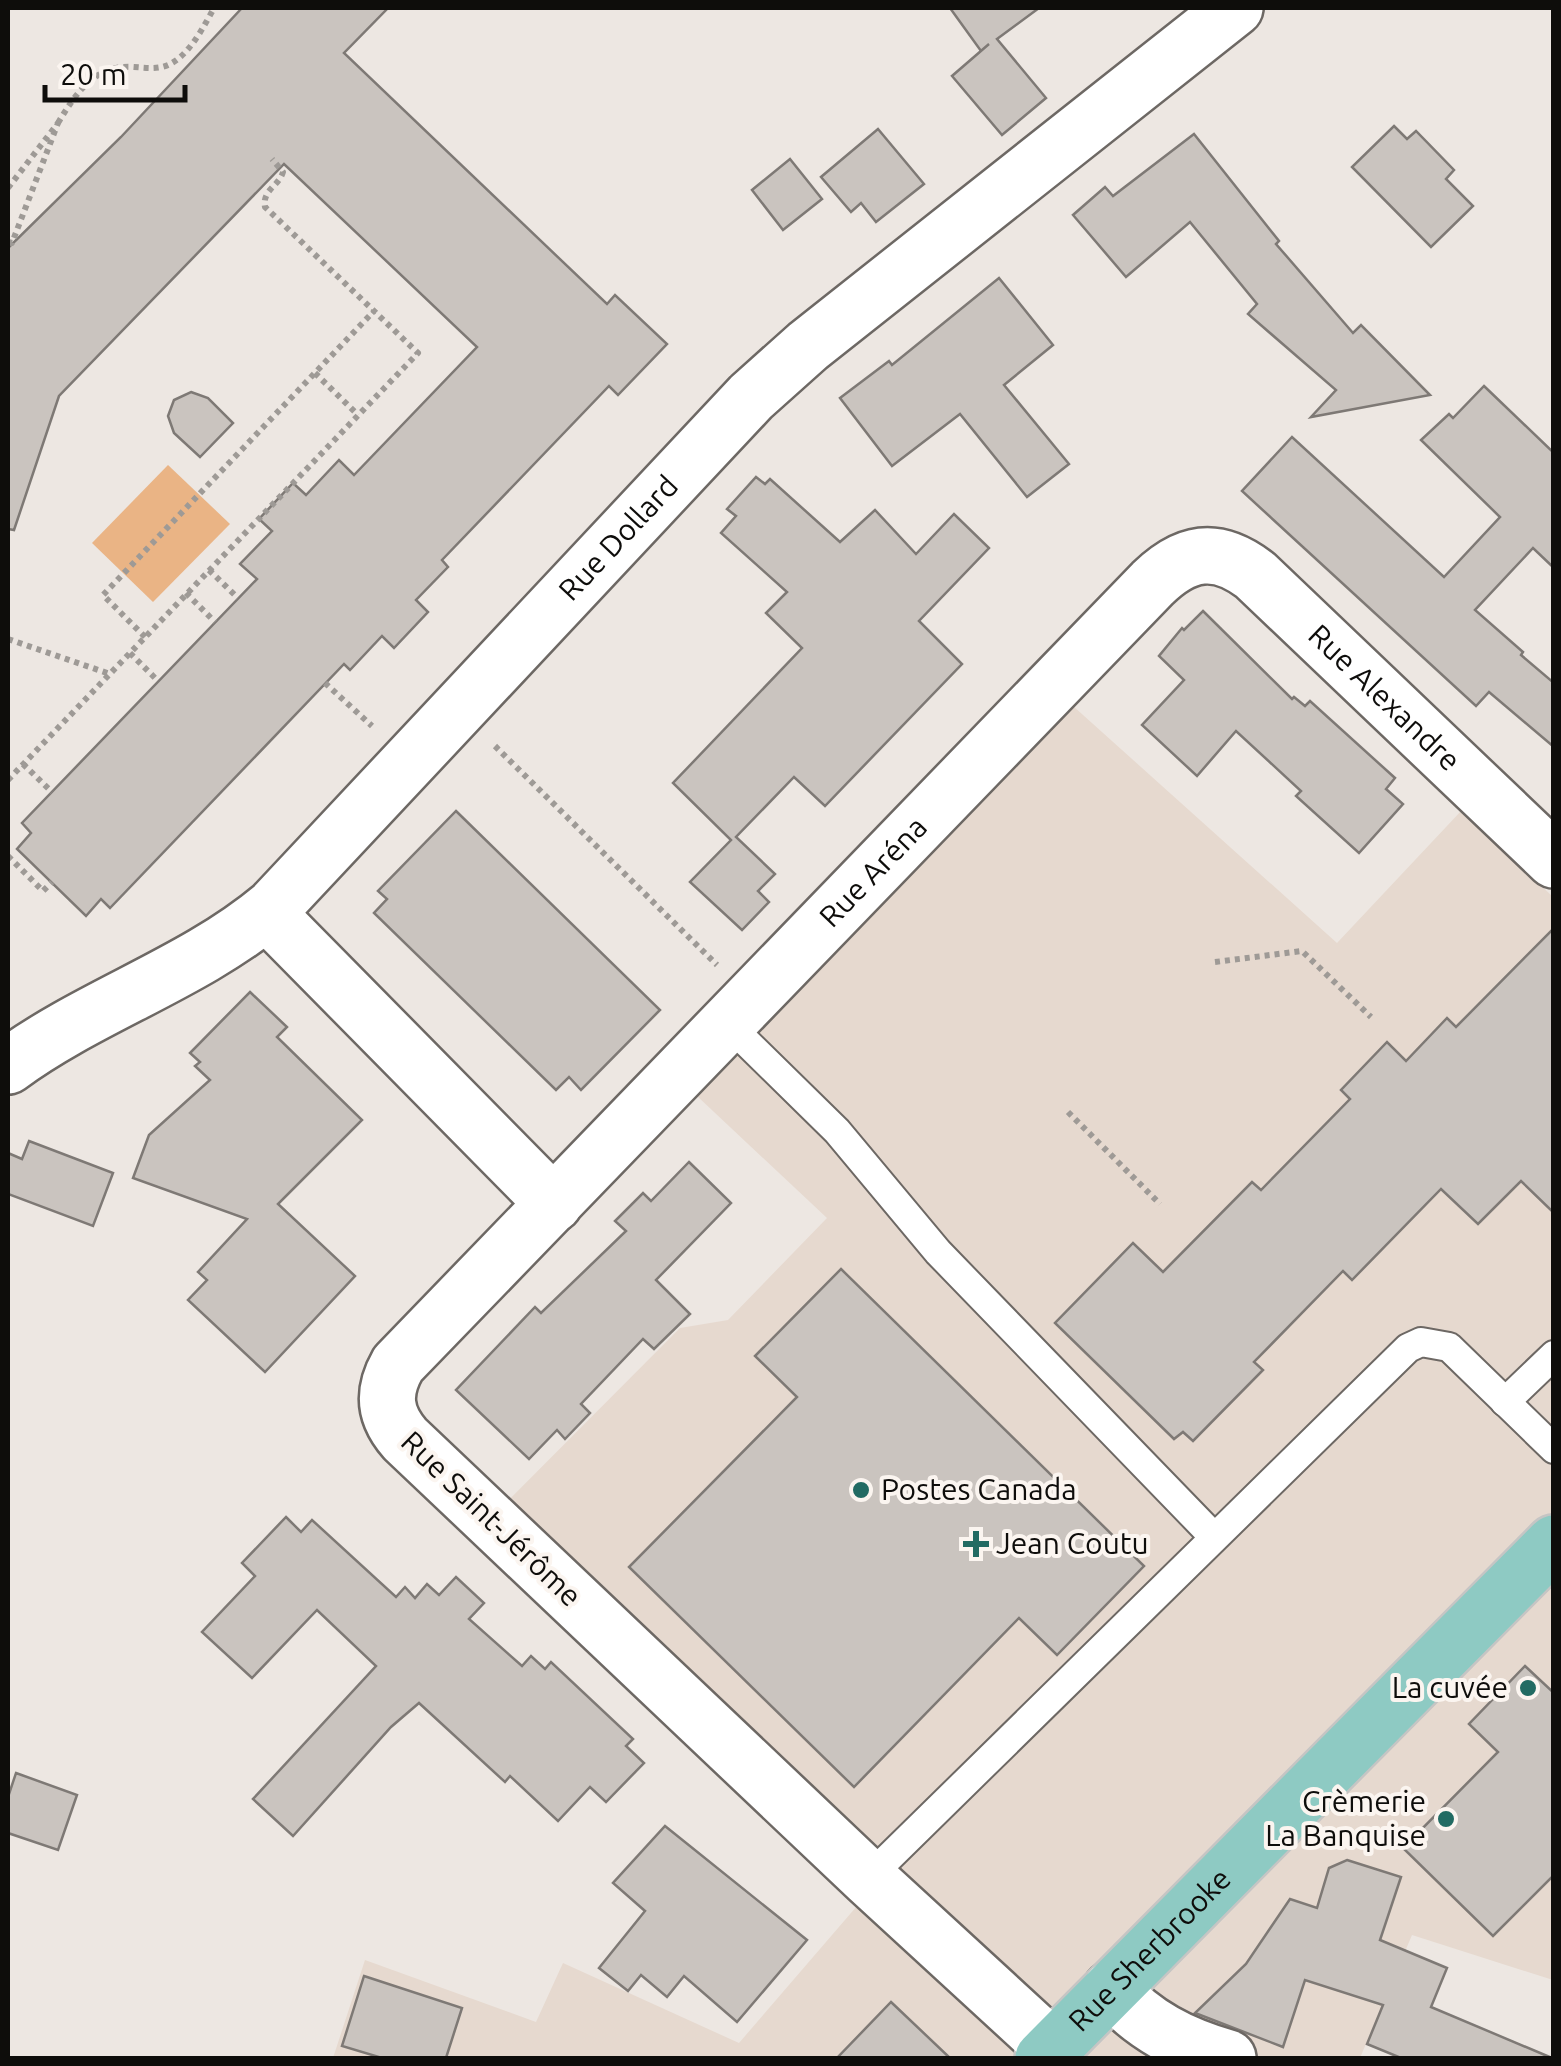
<svg xmlns="http://www.w3.org/2000/svg" width="1561" height="2066" viewBox="0 0 1561 2066" font-family="Ubuntu,sans-serif">
<style>
.built{fill:#e6d9cf}
.green{fill:#eab485}
.building{fill:#cac4bf;stroke:#7e7975;stroke-width:2.5}
.lines{fill:none;stroke-linecap:round;stroke-linejoin:round}
.lane-casing{stroke:#6d6864;stroke-width:32}
.street-casing{stroke:#6d6864;stroke-width:60}
.primary-casing{stroke:#c5c5c4;stroke-width:60}
.path{stroke:#9e9a96;stroke-width:6;stroke-dasharray:5 5;stroke-linecap:butt}
.lane{stroke:#fff;stroke-width:28}
.street{stroke:#fff;stroke-width:55}
.primary{stroke:#8ecac3;stroke-width:55}
.poi-dot{fill:#226b63;stroke:#fbf5f0;stroke-width:4}
.labels{text-anchor:middle;stroke-width:8;stroke-linejoin:round;paint-order:stroke}
.street-label{font-size:30px;fill:#0e0d0b;stroke:#fbf5f0}
.poi-label{font-size:30px;fill:#0e0d0b;stroke:#fbf5f0;text-anchor:start}
</style>
<rect width="100%" height="100%" fill="#ede7e2"/>
<polygon class="built" points="1073,706 1337,943 1462,810 1553,897 1553,1980 1412,1935 1360,2058 333,2058 365,1960 536,2022 563,1963 739,2043 857,1906 470,1539 680,1328 728,1320 827,1218 697,1096"/>
<polygon class="green" points="168,465 230,524 153,602 92,543"/>
<g class="building">
<polygon points="242,8 388,8 344,53 607,304 615,295 667,344 618,395 609,386 442,560 448,567 416,600 428,612 394,648 382,636 350,670 344,664 110,908 101,899 86,916 17,849 31,833 22,823 257,579 240,564 272,531 259,519 293,483 306,495 339,460 354,475 477,347 284,164 59,396 14,530 8,529 8,248 121,137"/>
<polygon points="950,8 1039,8 997,39 1046,98 1002,135 952,76 989,44 981,51"/>
<polygon points="1394,126 1407,139 1416,131 1454,170 1446,179 1473,206 1431,247 1352,167"/>
<polygon points="878,129 924,184 876,222 861,203 851,212 821,177"/>
<polygon points="1194,134 1279,241 1276,244 1353,333 1361,325 1430,395 1311,417 1336,390 1248,314 1257,304 1190,222 1126,277 1073,215 1105,187 1113,196"/>
<polygon points="790,159 822,199 783,230 752,190"/>
<polygon points="999,278 1053,345 1004,385 1069,464 1027,497 960,414 892,466 840,398 889,361 892,365"/>
<polygon points="1484,386 1554,453 1554,568 1533,548 1475,610 1523,652 1521,655 1554,683 1554,747 1489,692 1476,706 1242,491 1292,437 1444,577 1500,517 1421,440 1449,414 1453,418"/>
<polygon points="191,392 208,398 233,423 200,457 174,433 168,416 174,400"/>
<polygon points="756,477 765,484 770,479 840,542 875,510 916,554 954,514 989,548 919,621 962,664 825,806 794,777 736,837 775,874 758,891 769,902 742,930 690,882 731,840 673,783 802,648 766,613 787,592 721,533 736,516 727,509"/>
<polygon points="1203,611 1292,699 1294,697 1305,706 1310,701 1395,778 1386,789 1403,804 1359,853 1296,796 1301,791 1236,731 1197,776 1142,725 1184,680 1159,656 1182,628 1184,630"/>
<polygon points="456,811 660,1010 581,1090 569,1077 556,1090 374,913 387,899 378,891"/>
<polygon points="1554,928 1554,1213 1521,1181 1478,1224 1441,1189 1352,1280 1343,1271 1254,1362 1263,1370 1193,1441 1183,1432 1174,1439 1055,1323 1133,1243 1163,1272 1252,1182 1261,1190 1350,1099 1341,1090 1387,1042 1406,1061 1447,1018 1456,1027"/>
<polygon points="250,992 287,1027 277,1037 362,1120 278,1204 355,1276 265,1372 188,1300 207,1280 198,1272 247,1219 133,1178 149,1135 210,1080 195,1066 200,1062 190,1053"/>
<polygon points="29,1141 113,1173 93,1226 8,1194 8,1153 22,1159"/>
<polygon points="689,1162 731,1203 656,1280 690,1314 654,1349 643,1339 581,1404 590,1413 565,1439 557,1430 529,1459 456,1390 535,1307 541,1313 626,1231 615,1221 643,1193 651,1201"/>
<polygon points="841,1269 1144,1566 1057,1655 1019,1618 854,1787 629,1567 797,1397 755,1356"/>
<polygon points="286,1517 301,1532 312,1520 396,1597 405,1587 415,1598 427,1584 439,1595 456,1577 484,1603 469,1619 522,1666 531,1656 545,1669 551,1662 633,1739 626,1746 644,1763 606,1802 590,1787 558,1821 510,1776 505,1782 419,1703 391,1727 293,1836 253,1799 376,1666 317,1610 252,1678 202,1632 255,1576 242,1563"/>
<polygon points="1525,1666 1554,1693 1554,1875 1493,1936 1403,1848 1498,1752 1469,1724"/>
<polygon points="16,1773 77,1795 58,1850 8,1833 8,1797"/>
<polygon points="665,1826 807,1940 737,2022 684,1976 667,1997 641,1975 628,1991 599,1968 645,1911 613,1883"/>
<polygon points="1347,1860 1401,1877 1380,1940 1447,1968 1431,2007 1552,2058 1401,2058 1367,2044 1383,2005 1305,1980 1283,2047 1195,2013 1246,1964 1290,1899 1317,1908 1329,1868"/>
<polygon points="364,1976 462,2008 446,2058 382,2058 342,2046"/>
<polygon points="891,2002 950,2058 837,2058"/>
</g>
<g class="lines">
<defs>
<g id="lane">
<polyline points="728,1024 837,1131 938,1252 1214,1537"/>
<polyline points="1505,1402 1554,1355"/>
<polyline points="868,1878 1408,1348 1421,1342 1449,1347 1554,1449"/>
</g>
<g id="street">
<polyline points="267,913 554,1204"/>
<path id="s1" d="M8,1066C91,1005 193,974 273,907L751,397L808,346L1235,8"/>
<path d="M1111,1989C1145,2026 1180,2044 1228,2058"/>
<path id="s2" d="M1053,2048L868,1878L405,1439C384,1415 382,1392 398,1364L1153,583C1186,551 1217,546 1255,575L1554,860"/>
</g>
<g id="primary">
<path id="s3" d="M1043,2058L1554,1543"/>
</g>
</defs>
<use href="#lane" class="lane-casing"/>
<use href="#street" class="street-casing"/>
<use href="#primary" class="primary-casing"/>
<g class="path">
<path d="M58,123C76,93 95,64 134,67C148,68 160,70 172,63C191,52 204,26 214,8"/>
<polyline points="8,188 58,123 12,243 8,242"/>
<polyline points="315,373 358,415"/>
<polyline points="209,570 238,598"/>
<polyline points="186,593 215,622"/>
<polyline points="145,637 103,595 374,311"/>
<polyline points="8,639 110,674"/>
<polyline points="130,653 158,681"/>
<polyline points="325,683 372,726"/>
<polyline points="495,746 717,965"/>
<polyline points="23,764 52,792"/>
<path d="M8,780L418,353L265,207C262,190 279,186 283,172L272,159"/>
<polyline points="8,856 43,891 52,882"/>
<polyline points="1215,962 1302,951 1371,1017"/>
<polyline points="1068,1112 1160,1204"/>
</g>
<use href="#lane" class="lane"/>
<use href="#street" class="street"/>
<use href="#primary" class="primary"/>
</g>
<g class="poi-dot">
<circle cx="861" cy="1490" r="10"/>
<path d="M971 1529h10v10h10v10h-10v10h-10v-10h-10v-10h10z"/>
<circle cx="1528" cy="1688" r="10"/>
<circle cx="1446" cy="1819" r="10"/>
</g>
<g class="labels">
<g class="street-label">
<text dy="10" stroke="none"><textPath href="#s1" startOffset="815">Rue Dollard</textPath></text>
<text dy="10" stroke="none"><textPath href="#s2" startOffset="2350">Rue Alexandre</textPath></text>
<text dy="10" stroke="none"><textPath href="#s2" startOffset="1655">Rue Aréna</textPath></text>
<text transform="translate(491 1519) rotate(44)" y="10">Rue Saint-Jérôme</text>
<text dy="10" stroke="none"><textPath href="#s3" startOffset="152">Rue Sherbrooke</textPath></text>
</g>
<g class="poi-label">
<text x="881" y="1500">Postes Canada</text>
<text x="996" y="1554">Jean Coutu</text>
<text x="1508" y="1698" text-anchor="end">La cuvée</text>
<text x="1426" y="1812" text-anchor="end">Crèmerie<tspan x="1426" dy="34">La Banquise</tspan></text>
</g>
</g>
<rect width="1561" height="2066" fill="none" stroke="#0e0d0b" stroke-width="20"/>
<path d="M45 85v15h140v-15" fill="none" stroke="#0e0d0b" stroke-width="5"/>
<text x="60" y="85" font-size="30" fill="#0e0d0b" stroke="#fbf5f0" stroke-width="8" paint-order="stroke">20 m</text>
</svg>
